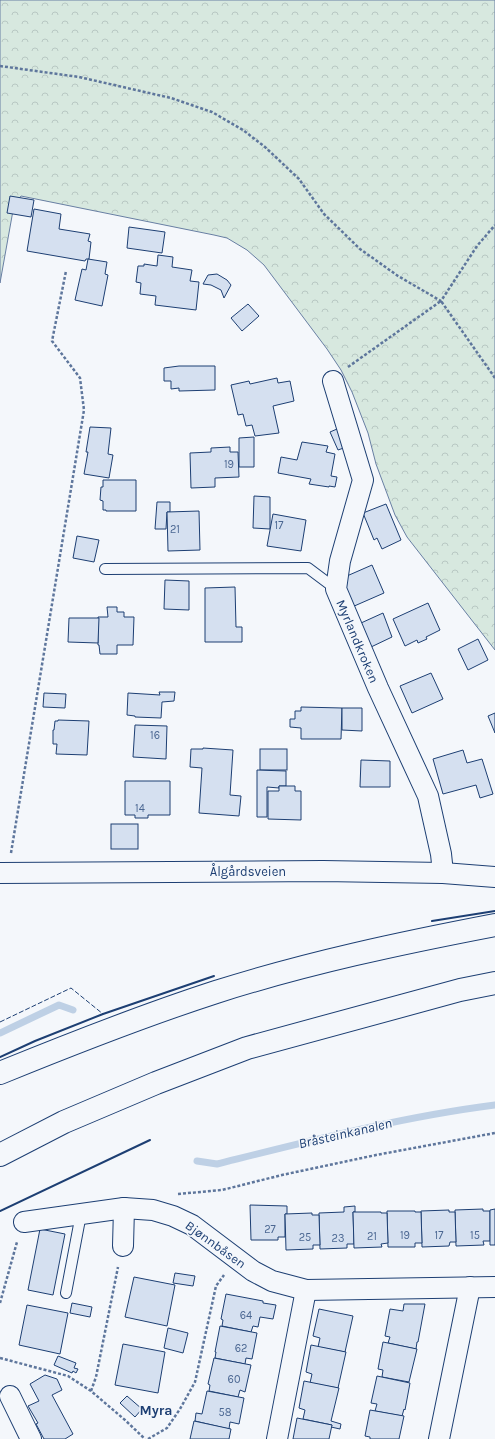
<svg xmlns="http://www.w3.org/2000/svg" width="495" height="1439" viewBox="0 0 495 1439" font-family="Karla,sans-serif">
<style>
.forest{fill:url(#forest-crowns);stroke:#687fa3}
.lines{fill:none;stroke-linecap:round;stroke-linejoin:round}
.stream{stroke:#bed0e5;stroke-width:7}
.building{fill:#d5e0f0;stroke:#1d3f73}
.lane-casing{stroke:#1d3f73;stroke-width:12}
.street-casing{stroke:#1d3f73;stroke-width:22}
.highway-casing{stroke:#1d3f73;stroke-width:24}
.path{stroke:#5e769c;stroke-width:2.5;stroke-dasharray:3 2;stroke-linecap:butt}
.lane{stroke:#f4f7fb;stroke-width:10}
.street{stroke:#f4f7fb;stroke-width:20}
.highway{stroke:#f4f7fb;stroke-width:22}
.fence{stroke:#1d3f73;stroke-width:1;stroke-dasharray:5 2;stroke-linecap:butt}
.wall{stroke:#1d3f73;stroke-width:2}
.labels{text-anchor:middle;stroke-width:3;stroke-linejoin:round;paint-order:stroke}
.number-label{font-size:11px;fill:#4b6792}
.street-label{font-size:13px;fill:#1d3f73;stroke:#f4f7fb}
.water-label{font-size:14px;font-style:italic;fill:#1d3f73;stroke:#f4f7fb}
.neighbourhood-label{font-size:14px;font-weight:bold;fill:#1d3f73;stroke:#f4f7fb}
</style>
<defs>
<pattern id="forest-crowns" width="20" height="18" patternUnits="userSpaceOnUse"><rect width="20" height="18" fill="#d7e8df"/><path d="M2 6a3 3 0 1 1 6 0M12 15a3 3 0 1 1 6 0" fill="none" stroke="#b8c8c3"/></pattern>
</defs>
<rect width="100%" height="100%" fill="#f4f7fb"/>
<polygon class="forest" points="0,0 495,0 495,650 407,537 395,515 376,464 368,433 352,392 341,370 327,349 264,265 247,250 227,238 214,235 21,196 14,205 0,283"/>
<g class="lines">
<g class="stream">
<polyline points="0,1033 59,1005 73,1010"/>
<path d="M197,1161L217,1164C309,1141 401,1117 495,1105"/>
</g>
</g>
<g class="building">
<polygon points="10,196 34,200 31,217 7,213"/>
<polygon points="34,209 61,214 59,229 90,234 88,241 91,242 89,259 86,259 85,261 27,251"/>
<polygon points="129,227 165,232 162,253 127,248"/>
<polygon points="158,255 173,257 172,267 192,270 190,281 199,282 196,310 155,305 156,296 140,294 141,283 136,282 138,266 144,266 144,264 157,266"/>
<polygon points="88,259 107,262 105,274 108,275 102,306 75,300 82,269 86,270"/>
<polygon points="217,274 227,280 231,285 224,298 221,290 211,285 203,284 208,275"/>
<polygon points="248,304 259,316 242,331 231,318"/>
<polygon points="179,366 215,366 215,390 179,391 179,388 171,389 171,381 164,381 164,368"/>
<polygon points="277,378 278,383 290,381 294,401 273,406 279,433 255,436 252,425 246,426 243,414 238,415 231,385 249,381 250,384"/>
<polygon points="344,426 352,445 338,450 330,432"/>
<polygon points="90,427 111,428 108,454 113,455 109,478 84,474 88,452 86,452"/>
<polygon points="254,437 254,467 239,467 239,438"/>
<polygon points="302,442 328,446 326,452 335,454 331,476 337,477 335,487 329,486 329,487 309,484 311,479 278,473 281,457 297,460"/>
<polygon points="230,447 230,452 238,452 239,477 215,478 215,487 191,488 190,453 211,452 211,448"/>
<polygon points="103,480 136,480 136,511 106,511 106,510 103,510 103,501 100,500 101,487 103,487"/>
<polygon points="254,496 270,497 270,529 253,528"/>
<polygon points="157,502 170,502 170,512 167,512 166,529 155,529"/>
<polygon points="386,504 401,540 382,549 377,538 374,540 363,513"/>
<polygon points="199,511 200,550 168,551 167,512"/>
<polygon points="273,514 306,520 301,551 267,546"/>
<polygon points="77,536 99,540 94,562 73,558"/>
<polygon points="372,565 384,593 352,607 340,579"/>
<polygon points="165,580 189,581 189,610 164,609"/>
<polygon points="235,587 236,627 242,627 242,642 205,642 205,588"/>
<polygon points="428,603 440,630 426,637 427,639 418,643 417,640 405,646 393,619"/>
<polygon points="107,607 117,607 117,612 124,612 124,617 134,617 133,645 117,645 117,654 100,654 99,645 98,645 98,617 108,617"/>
<polygon points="383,613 392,637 371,647 361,623"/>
<polygon points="69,618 99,618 98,643 68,642"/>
<polygon points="478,639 488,660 468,670 458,649"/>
<polygon points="431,673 443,699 412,713 400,686"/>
<polygon points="159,692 175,692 174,701 162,702 161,718 135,717 135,716 127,715 128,693 160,695"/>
<polygon points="44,693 66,694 65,708 43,707"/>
<polygon points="301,707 342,708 341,739 301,739 301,728 290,727 290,719 295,719 295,711 301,711"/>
<polygon points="342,708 362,708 362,731 342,730"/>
<polygon points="495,713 495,733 488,716"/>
<polygon points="58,720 89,721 87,755 56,754 57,744 53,744 53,730 54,730 55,721 58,721"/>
<polygon points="135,725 167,726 166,759 133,757"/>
<polygon points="203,748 233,750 230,795 241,796 239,816 199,813 202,768 190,767 191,749 203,749"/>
<rect x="260" y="749" width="27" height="21"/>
<polygon points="463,750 467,763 482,759 493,794 480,798 476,785 443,794 433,759"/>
<polygon points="361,760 390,761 390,787 360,787"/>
<polygon points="257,770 286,771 286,786 279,786 279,788 267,787 267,817 257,817"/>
<polygon points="125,781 170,781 170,815 148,815 148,818 135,818 135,815 125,815"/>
<polygon points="279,786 295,786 295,791 301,791 301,820 268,819 268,791 279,791"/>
<rect x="111" y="824" width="27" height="25"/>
<polygon points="250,1205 287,1206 287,1214 285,1214 285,1237 278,1237 278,1240 251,1240"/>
<polygon points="355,1206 355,1212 353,1212 354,1244 347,1244 347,1248 320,1249 319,1213 344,1212 344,1207"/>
<polygon points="483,1209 483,1211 490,1211 490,1241 483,1241 484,1245 456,1246 455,1210"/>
<polygon points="495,1209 495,1245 490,1245 490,1210"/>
<polygon points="449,1210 449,1212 455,1212 456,1242 450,1242 449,1246 422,1247 421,1211"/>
<polygon points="387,1211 415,1211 415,1212 421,1212 422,1243 415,1243 415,1247 388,1247"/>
<polygon points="353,1212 381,1212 381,1213 387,1213 388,1243 381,1244 382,1247 354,1248"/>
<polygon points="312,1213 312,1215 319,1215 320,1245 313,1245 313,1249 286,1250 285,1214"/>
<polygon points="40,1229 65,1234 53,1295 28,1290"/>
<polygon points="175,1273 195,1276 193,1286 173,1283"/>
<polygon points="134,1277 175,1285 167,1326 125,1317"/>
<polygon points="226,1294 263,1301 263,1303 276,1305 273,1319 260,1317 258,1327 253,1326 251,1332 222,1326 223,1320 221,1319"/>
<polygon points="72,1303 92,1307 90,1317 70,1313"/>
<polygon points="404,1304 425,1304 418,1342 417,1342 416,1349 388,1343 390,1337 385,1336 390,1309 403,1311"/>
<polygon points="27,1305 68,1313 60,1354 19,1345"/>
<polygon points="319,1309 353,1316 345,1352 318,1347 320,1338 313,1336"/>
<polygon points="220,1326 257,1333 252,1359 246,1358 245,1364 215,1358 216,1352 215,1352"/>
<polygon points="168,1328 188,1333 183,1353 164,1348"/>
<polygon points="383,1342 417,1349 409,1382 382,1377 383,1370 378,1369"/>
<polygon points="123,1344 165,1352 158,1393 115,1385"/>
<polygon points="311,1345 346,1352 338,1388 310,1383 312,1374 306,1372"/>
<polygon points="58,1356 76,1363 74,1368 78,1369 76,1373 73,1371 72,1373 54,1365"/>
<polygon points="214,1358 251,1365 245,1392 240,1390 238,1397 209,1391 210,1385 208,1384"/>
<polygon points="45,1375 57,1379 62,1390 52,1395 73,1434 65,1439 44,1439 36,1424 38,1423 28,1406 39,1401 30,1384"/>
<polygon points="377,1376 410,1383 405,1410 404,1409 402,1416 375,1411 377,1404 371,1403"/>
<polygon points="304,1381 339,1388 331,1421 341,1424 340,1429 331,1427 332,1425 303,1419 305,1410 299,1408"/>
<polygon points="207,1391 244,1398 239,1424 230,1422 229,1429 195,1421 196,1413 202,1414"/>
<polygon points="127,1396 142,1409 135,1417 120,1403"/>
<polygon points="370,1410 404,1416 399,1439 370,1439 370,1437 365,1436"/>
<polygon points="297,1418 332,1425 329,1439 293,1439"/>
<polygon points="194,1421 231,1429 229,1439 190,1439"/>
</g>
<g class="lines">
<defs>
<g id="lane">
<polyline points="105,569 308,568 336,589"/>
<polyline points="66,1293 81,1214"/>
</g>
<g id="street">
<polyline points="333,381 363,480 340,561 336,589 378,688 428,796 441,854 443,873"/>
<polyline points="0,873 323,871 443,873 495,877"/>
<polyline points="24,1222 124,1208 153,1210 173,1216 192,1225 253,1271 272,1281 306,1290 495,1287"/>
<polyline points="123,1246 124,1208"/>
<polyline points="10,1396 31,1439"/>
<polyline points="277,1439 306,1290"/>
<polyline points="439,1439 470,1287"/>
</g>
<g id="highway">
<path d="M0,1073C71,1044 142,1016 216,992C307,963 401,943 495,925"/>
<polyline points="0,1155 64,1122 156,1083 247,1048 460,990 495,983"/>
</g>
</defs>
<use href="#lane" class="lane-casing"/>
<use href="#street" class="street-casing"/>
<use href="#highway" class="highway-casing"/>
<g class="path">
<polyline points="0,66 79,77 171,98 212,112 243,130 265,147 299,179 324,214 360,249 398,276 441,301 477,246 495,225"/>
<polyline points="348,367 441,301 495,378"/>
<polyline points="11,853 84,410 80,378 52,341 66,271"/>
<polyline points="178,1194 222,1190 282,1175 376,1155 495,1133"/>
<polyline points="0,1303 17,1242"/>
<polyline points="0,1358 68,1376 91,1391 125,1420 145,1439"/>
<polyline points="91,1391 96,1377 118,1267"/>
<polyline points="148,1439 167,1428 180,1409 195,1382 216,1286 224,1275"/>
</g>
<use href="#lane" class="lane"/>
<use href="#street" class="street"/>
<use href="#highway" class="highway"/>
<polyline class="fence" points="0,1022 71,988 103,1014"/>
<g class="wall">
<polyline points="432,921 495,911"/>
<polyline points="0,1057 35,1041 103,1014 214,976"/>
<polyline points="0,1211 150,1140"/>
</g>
</g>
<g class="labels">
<g class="number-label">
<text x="229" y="468">19</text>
<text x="279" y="529">17</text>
<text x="175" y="533">21</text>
<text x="155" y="739">16</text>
<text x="140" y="812">14</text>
<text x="270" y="1233">27</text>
<text x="405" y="1239">19</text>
<text x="439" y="1239">17</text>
<text x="475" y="1239">15</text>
<text x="372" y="1240">21</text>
<text x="305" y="1241">25</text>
<text x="338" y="1242">23</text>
<text x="246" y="1319">64</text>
<text x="241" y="1352">62</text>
<text x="234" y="1383">60</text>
<text x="225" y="1416">58</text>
</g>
<g class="street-label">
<text transform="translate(358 641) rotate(67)" y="5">Myrlandkroken</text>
<text x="248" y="876">Ålgårdsveien</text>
<text transform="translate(216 1244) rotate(36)" y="5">Bjønnbåsen</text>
</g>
<g class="water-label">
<text transform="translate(345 1133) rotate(-13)" y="5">Bråsteinkanalen</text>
</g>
<g class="neighbourhood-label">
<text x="156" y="1415">Myra</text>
</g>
</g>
</svg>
